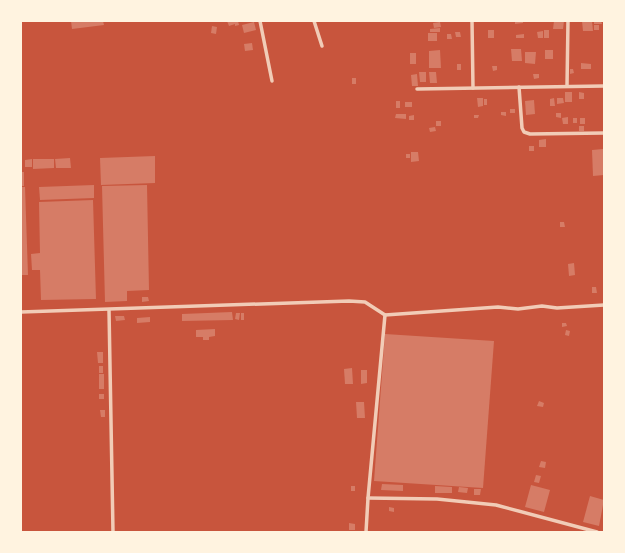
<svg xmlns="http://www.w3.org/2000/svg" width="625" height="553" viewBox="0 0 625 553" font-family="'Exo 2',sans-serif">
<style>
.building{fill:#d67c66}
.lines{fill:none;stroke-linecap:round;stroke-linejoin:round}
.minor{stroke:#f1ccb7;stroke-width:3.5}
</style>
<rect width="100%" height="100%" fill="#c8553d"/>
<g class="building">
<polygon points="71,21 103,21 104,25 72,29"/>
<polygon points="227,21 238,21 239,25 235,26 235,24 229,26"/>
<polygon points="515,21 523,21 523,23 515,24"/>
<polygon points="554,21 564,21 563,29 553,29"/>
<polygon points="582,21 592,21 593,31 583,31"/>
<polygon points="594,21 601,21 602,24 594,24"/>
<polygon points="254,22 256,30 244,33 242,25"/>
<polygon points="440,22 441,27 434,28 433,23"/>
<rect x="594" y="25" width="5" height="5"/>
<polygon points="212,26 217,27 216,34 211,33"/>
<polygon points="440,28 440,32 430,32 430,29"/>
<rect x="488" y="30" width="6" height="8"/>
<rect x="544" y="30" width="5" height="8"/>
<polygon points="543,31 543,38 538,38 537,32"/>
<polygon points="455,32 460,32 461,37 456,37"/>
<rect x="428" y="33" width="9" height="8"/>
<polygon points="447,34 451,34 452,39 447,39"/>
<polygon points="524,34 524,38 516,38 516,35"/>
<polygon points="252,43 253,50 245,51 244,44"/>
<polygon points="511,49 521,49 522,61 512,61"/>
<polygon points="440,50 441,68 429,68 429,51"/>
<rect x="545" y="50" width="8" height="9"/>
<polygon points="525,52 536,52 535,64 525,63"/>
<rect x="410" y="53" width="6" height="11"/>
<polygon points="581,63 591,64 591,69 581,69"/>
<rect x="457" y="64" width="4" height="6"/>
<polygon points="492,66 497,66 497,70 493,71"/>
<polygon points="570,69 573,69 574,73 570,74"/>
<polygon points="419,72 426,72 426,82 420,82"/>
<polygon points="429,72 436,72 437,83 430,83"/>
<polygon points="417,74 418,86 412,86 411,75"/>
<polygon points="533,74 539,74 539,78 534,79"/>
<rect x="352" y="78" width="4" height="6"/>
<rect x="565" y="92" width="7" height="10"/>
<polygon points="579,92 584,93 584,99 579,99"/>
<polygon points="477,98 483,98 483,106 478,107"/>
<polygon points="554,98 555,106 550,106 550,99"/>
<polygon points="557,98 563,98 564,103 557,104"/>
<rect x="484" y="99" width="3" height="6"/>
<polygon points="534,100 535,114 526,115 525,101"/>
<rect x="396" y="101" width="4" height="7"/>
<rect x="405" y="102" width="7" height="5"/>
<rect x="510" y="109" width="5" height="4"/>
<polygon points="501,112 506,112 506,116 501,115"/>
<polygon points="556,113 561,113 561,118 556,117"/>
<polygon points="396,114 406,114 406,119 395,118"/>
<polygon points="414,115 414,120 409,120 409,116"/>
<polygon points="474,115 479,115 478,118 474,118"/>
<polygon points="568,117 568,124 563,124 562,118"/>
<rect x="573" y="118" width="4" height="5"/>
<rect x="580" y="118" width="5" height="6"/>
<rect x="436" y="121" width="5" height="5"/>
<rect x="579" y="126" width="5" height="5"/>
<polygon points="435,127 436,131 430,132 429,128"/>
<polygon points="546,139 546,147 539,147 539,140"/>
<rect x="529" y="146" width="5" height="5"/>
<polygon points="603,149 604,175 593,176 592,150"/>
<polygon points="411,152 418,152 419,161 411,162"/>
<rect x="406" y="154" width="4" height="4"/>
<polygon points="155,156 155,183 101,185 100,158"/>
<polygon points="70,158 71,168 56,168 55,159"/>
<polygon points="32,159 32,167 25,167 25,160"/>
<polygon points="33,159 54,159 54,168 33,169"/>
<rect x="21" y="172" width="3" height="14"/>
<polygon points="94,185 94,198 40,200 39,187"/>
<polygon points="147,185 149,290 127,291 127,301 105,302 102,186"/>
<polygon points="21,187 25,187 28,275 21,275"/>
<polygon points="93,200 96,299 41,300 40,270 32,270 31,254 40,253 39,202"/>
<polygon points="560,222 564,222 565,227 560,227"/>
<polygon points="574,263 575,275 569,276 568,264"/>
<polygon points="592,287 596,287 597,293 592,293"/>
<polygon points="142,297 148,297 149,301 142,302"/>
<polygon points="232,312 233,320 182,321 182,314"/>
<polygon points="236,313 240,313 239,320 235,319"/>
<rect x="241" y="313" width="3" height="7"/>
<polygon points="115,316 124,316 125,320 116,321"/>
<polygon points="150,317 150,322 137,323 137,318"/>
<polygon points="562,323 566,323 567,326 562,327"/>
<polygon points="215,329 215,336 209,337 209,340 203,340 203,337 196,337 196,330"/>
<polygon points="566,330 570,331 569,336 565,335"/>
<polygon points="385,334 494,341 483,488 374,481"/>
<polygon points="97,352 103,352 103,363 98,363"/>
<rect x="99" y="366" width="4" height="7"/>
<polygon points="352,368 353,384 345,384 344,369"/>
<polygon points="361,370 367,370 367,383 361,384"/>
<rect x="99" y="374" width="5" height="15"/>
<rect x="99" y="394" width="5" height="5"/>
<polygon points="539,401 544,403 543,407 537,406"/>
<polygon points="356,402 364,402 365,418 357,418"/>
<polygon points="100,410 105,410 105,417 101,417"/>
<polygon points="541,461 546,462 545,468 539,467"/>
<polygon points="536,475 541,476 539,483 534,482"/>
<polygon points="382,484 403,485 403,491 381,490"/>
<polygon points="531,485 550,490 544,512 525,507"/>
<rect x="351" y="486" width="4" height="5"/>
<polygon points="435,486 452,487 452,493 435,493"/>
<polygon points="459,487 468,488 467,493 458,492"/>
<polygon points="474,489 481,489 480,495 474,495"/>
<polygon points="590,496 604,500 599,526 583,522"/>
<polygon points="389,507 394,508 394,512 389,511"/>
<polygon points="349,523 355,524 355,530 349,530"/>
</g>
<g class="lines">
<g class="minor">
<polyline points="260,21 272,81"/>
<polyline points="314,21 322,46"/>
<polyline points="472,21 473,88"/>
<polyline points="567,86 568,21"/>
<polyline points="519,87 522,128 524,132 530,134 604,133"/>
<polyline points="417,89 604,86"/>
<polyline points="109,310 113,532"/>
<polyline points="21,312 349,301 365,302 385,315 498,307 518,309 542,306 557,308 604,305"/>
<polyline points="368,498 437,499 496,505 597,532"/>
<polyline points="366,532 368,498 385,315"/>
</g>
</g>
<rect width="625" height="553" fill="none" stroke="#fff3e0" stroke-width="44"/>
</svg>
